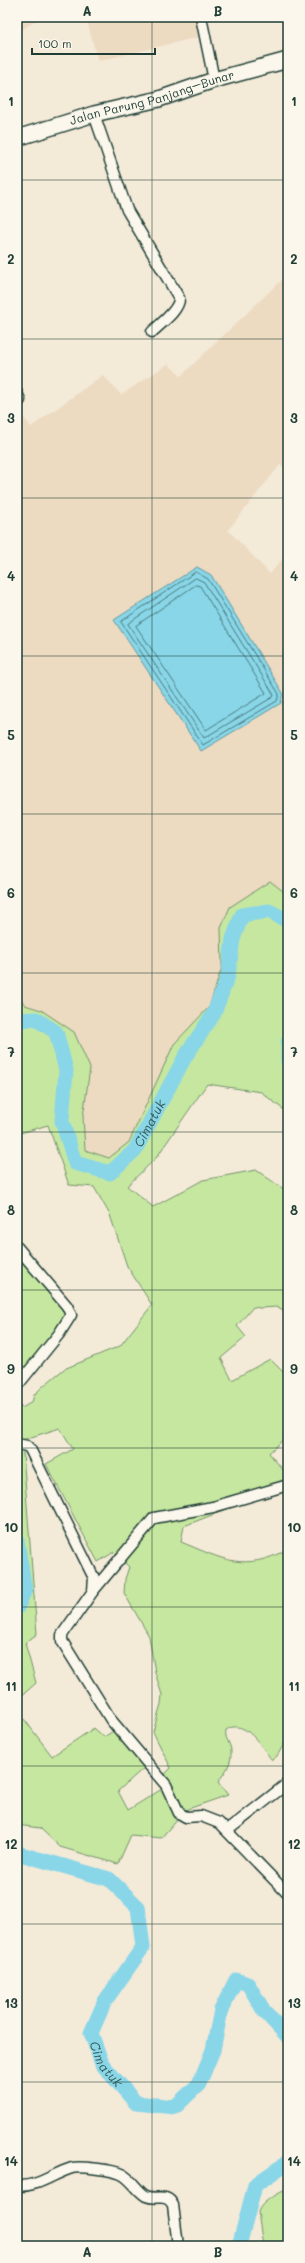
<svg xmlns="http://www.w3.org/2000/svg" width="305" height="2263" viewBox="0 0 305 2263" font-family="Mali,sans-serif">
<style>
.built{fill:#ecdac1}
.green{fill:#c6e7a0;stroke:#72926a}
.water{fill:#89d6e8;stroke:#5f99a0}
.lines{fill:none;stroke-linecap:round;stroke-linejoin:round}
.shore{stroke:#497a7c;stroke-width:1}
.river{stroke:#89d6e8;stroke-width:15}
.street-casing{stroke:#1f3d34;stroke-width:13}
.primary-casing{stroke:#1f3d34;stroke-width:18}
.street{stroke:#fbf7ec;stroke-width:10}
.primary{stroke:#fbf7ec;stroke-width:15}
.grid{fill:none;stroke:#1f3d34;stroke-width:1;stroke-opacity:0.55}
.labels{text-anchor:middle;stroke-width:3;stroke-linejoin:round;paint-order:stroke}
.street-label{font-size:12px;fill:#1f3d34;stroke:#fbf7ec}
.water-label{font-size:13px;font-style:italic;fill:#345c58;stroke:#fbf7ec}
.neatline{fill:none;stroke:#1f3d34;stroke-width:1.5}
.grid-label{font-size:13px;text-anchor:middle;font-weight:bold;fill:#1f3d34}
</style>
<rect width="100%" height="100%" fill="#f4ead8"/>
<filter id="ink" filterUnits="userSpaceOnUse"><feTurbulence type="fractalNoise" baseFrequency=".025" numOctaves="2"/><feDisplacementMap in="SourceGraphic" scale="8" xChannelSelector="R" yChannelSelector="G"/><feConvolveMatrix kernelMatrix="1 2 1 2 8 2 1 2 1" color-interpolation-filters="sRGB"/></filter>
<g filter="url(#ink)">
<g class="built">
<polygon points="17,17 41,17 17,33"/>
<polygon points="86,17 199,17 203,36 98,61"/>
<polygon points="288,274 288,469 280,465 228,530 270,574 288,552 288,677 285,694 288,693 288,895 270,881 221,928 222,967 209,1007 175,1044 129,1142 109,1158 85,1150 83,1117 90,1068 41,1010 25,1005 17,993 17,415 20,413 31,427 103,375 121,395 168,364 181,376"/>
</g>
<g class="green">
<path d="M270,881L288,895V1113L261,1092L207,1084L156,1158L127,1186L153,1207L203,1180L256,1170L288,1192V1313L278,1307L260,1308L253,1307L237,1326L246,1337L221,1358L232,1380L270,1359L288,1377V1443L284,1439L269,1453L288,1476V1485L184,1526L181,1542C223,1559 244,1573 288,1549V1737L277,1756L272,1760C261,1747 245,1717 226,1730C224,1739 231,1743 231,1751C232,1764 225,1772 218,1782L228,1795L185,1810L161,1838L131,1835L118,1864L60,1847L40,1828L17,1825V1713L21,1715L52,1756L94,1728L104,1737L118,1728L147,1765L118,1791L128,1810L170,1784L165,1774L171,1768L153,1732L161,1704L162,1695L155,1672L149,1636L124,1593L125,1579L129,1567L114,1552L98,1562L46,1464L73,1449L60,1428L22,1440L37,1634L25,1643L36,1683L17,1700V1403L22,1408L32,1402L34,1395L42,1387L64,1369L120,1346L152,1305L127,1266L110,1215L94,1187L69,1185L48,1125L17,1134V993L25,1005L41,1010L74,1032L90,1068L83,1117L85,1150L109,1158L129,1142L174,1044L209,1007L222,967L221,928L230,907Z"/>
<polygon points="17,1262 30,1264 67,1305 67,1322 17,1377"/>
<path d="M283,2191L288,2193V2246H263L258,2212C262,2201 273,2197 283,2191Z"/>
</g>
<polygon class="water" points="197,567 211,575 283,693 281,703 201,751 114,620"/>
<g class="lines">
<g class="shore">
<polygon points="196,572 208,579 279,694 277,701 203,745 121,622"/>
<polygon points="196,578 204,582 274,695 273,697 204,738 128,624"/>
<polygon points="196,585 200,586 266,693 206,730 136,626"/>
</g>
<g class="river">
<path id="s1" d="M17,1020L36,1019L56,1032L66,1070L62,1121L75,1163L110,1173L135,1150L185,1057L214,1013L228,976L233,939L242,915L269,911L288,921"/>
<polyline points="288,1042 288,1061"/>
<polyline points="17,1541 25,1590 17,1608"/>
<path id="s2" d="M17,1853L109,1879L138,1907L143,1947L105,2001L91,2033L102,2064L136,2103L175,2107L199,2084L213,2050L221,2010L236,1980L248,1984L264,2011L288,2037"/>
<polyline points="239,2246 255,2185 288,2162"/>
</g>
<defs>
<g id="street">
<polyline points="201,17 214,80"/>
<path d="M94,114L127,210L179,298C180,310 160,324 152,332"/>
<polyline points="17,393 20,400"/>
<polyline points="17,1247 67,1306 71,1315 59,1334 17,1386"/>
<polyline points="17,1444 27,1446 30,1449 90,1570 94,1578 93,1591"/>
<polyline points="288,1485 213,1507 154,1518 93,1591 62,1635 62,1641 111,1720 166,1785 179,1813 186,1817 201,1816 219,1823 288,1894"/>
<polyline points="228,1830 288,1783"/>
<path d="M17,2186C39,2187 52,2174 72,2168C80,2166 113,2170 121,2174C131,2178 137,2191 146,2196C157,2201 166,2192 173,2205L178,2246"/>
<polyline points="17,2245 18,2246"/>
</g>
<g id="primary">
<path id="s3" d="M17,138L94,114L159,99L214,80L288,60"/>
</g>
</defs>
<use href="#street" class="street-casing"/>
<use href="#primary" class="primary-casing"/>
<use href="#street" class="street"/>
<use href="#primary" class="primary"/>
</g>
</g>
<path class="grid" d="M152,17V2246M17,180H288M17,339H288M17,498H288M17,656H288M17,814H288M17,973H288M17,1132H288M17,1290H288M17,1448H288M17,1607H288M17,1766H288M17,1924H288M17,2082H288"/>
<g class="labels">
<g class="street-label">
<text dy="4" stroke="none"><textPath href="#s3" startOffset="141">Jalan Parung Panjang–Bunar</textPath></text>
</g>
<g class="water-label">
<text dy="5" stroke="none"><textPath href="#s1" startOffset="278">Cimatuk</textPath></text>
<text dy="5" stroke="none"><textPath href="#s2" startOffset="312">Cimatuk</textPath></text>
</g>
</g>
<rect width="305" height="2263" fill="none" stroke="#fbf7ec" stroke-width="44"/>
<path d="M32 48v6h123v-6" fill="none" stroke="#1f3d34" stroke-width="2"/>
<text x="38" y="48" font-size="12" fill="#1f3d34" stroke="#fbf7ec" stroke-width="3" paint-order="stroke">100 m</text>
<rect x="22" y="22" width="261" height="2219" class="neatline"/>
<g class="grid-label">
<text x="87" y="16">A</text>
<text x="218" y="16">B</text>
<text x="11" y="106">1</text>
<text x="294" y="106">1</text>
<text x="11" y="264">2</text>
<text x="294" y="264">2</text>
<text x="11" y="423">3</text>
<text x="294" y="423">3</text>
<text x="11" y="581">4</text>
<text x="294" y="581">4</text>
<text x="11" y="740">5</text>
<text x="294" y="740">5</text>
<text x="11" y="898">6</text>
<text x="294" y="898">6</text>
<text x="11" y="1057">7</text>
<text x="294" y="1057">7</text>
<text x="11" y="1215">8</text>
<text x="294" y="1215">8</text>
<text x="11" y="1374">9</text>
<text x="294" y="1374">9</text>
<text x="11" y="1532">10</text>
<text x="294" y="1532">10</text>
<text x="11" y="1691">11</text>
<text x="294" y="1691">11</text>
<text x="11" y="1849">12</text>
<text x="294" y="1849">12</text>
<text x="11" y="2008">13</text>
<text x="294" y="2008">13</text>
<text x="11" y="2166">14</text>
<text x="294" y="2166">14</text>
<text x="87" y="2257">A</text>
<text x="218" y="2257">B</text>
</g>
</svg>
